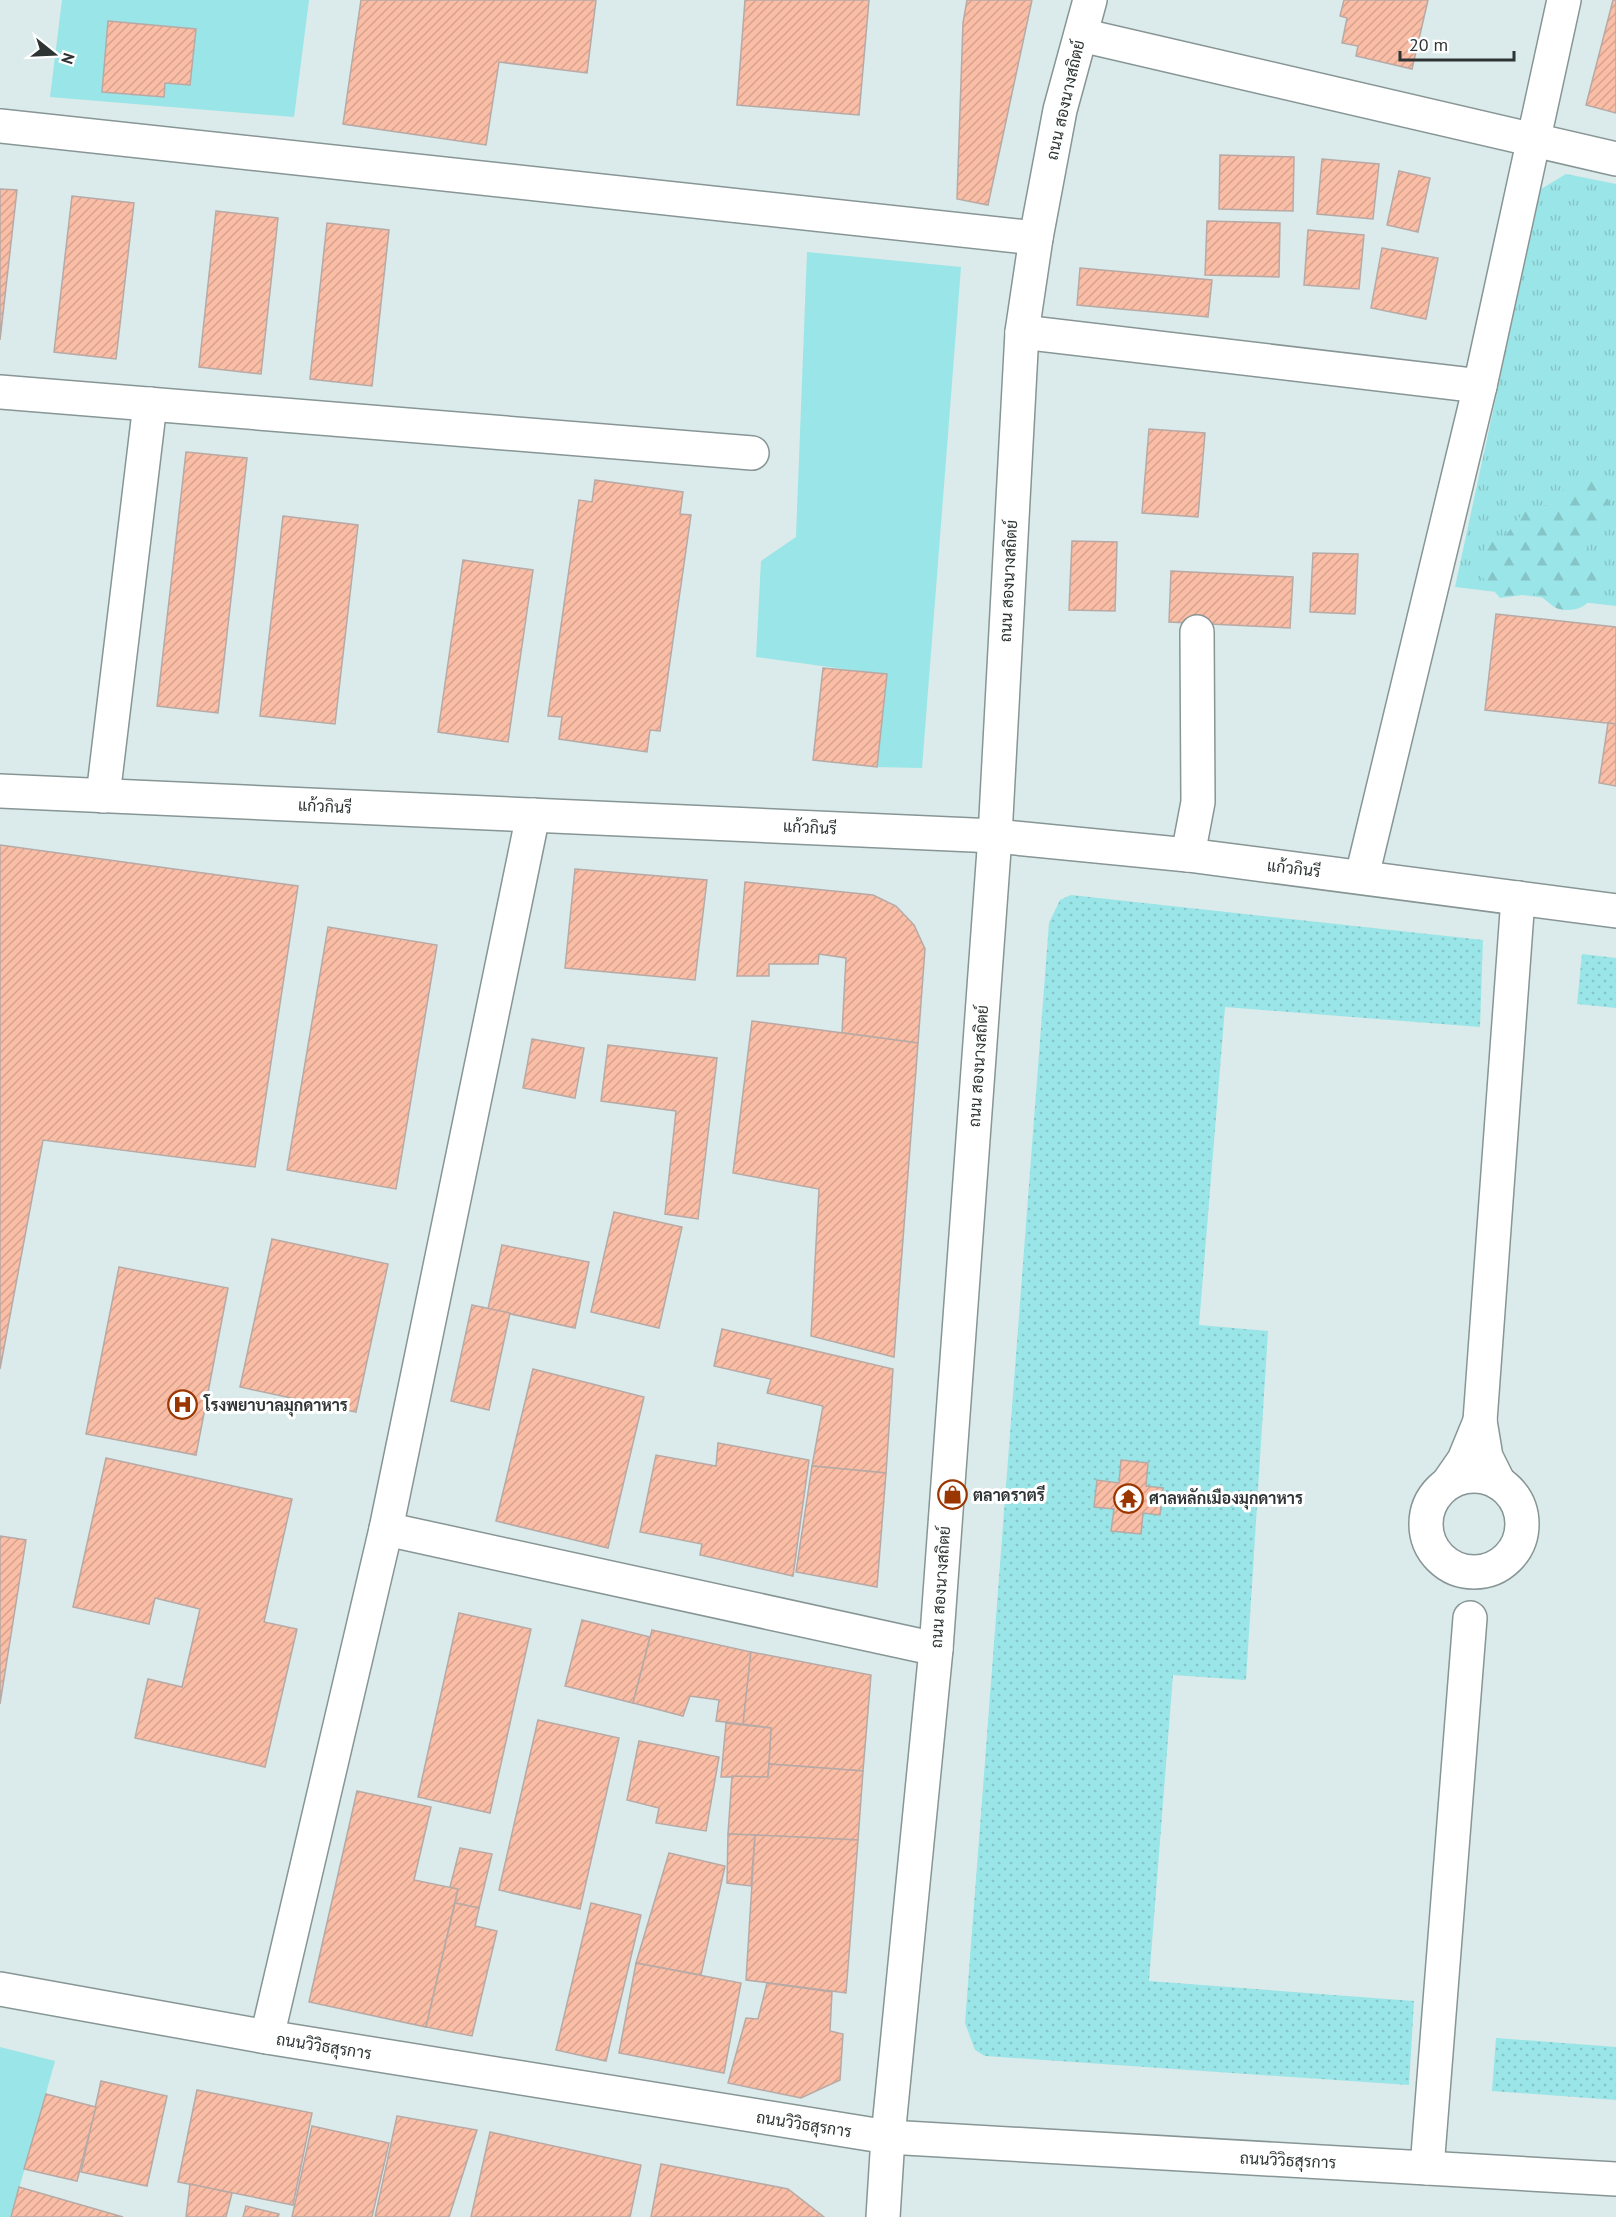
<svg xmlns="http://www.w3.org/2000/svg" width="1616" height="2217" viewBox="0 0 1616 2217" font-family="'PT Sans',Sarabun,sans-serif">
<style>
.grass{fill:url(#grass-tufts)}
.forest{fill:url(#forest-firs)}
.park{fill:url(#park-dots)}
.garden{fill:#9ae5e7}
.building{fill:url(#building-hatch);stroke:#b7aaa6;stroke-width:1.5}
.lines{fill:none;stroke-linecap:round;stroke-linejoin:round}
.minor-casing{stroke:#879595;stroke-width:36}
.major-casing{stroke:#879595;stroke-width:36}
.minor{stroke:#fff;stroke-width:33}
.major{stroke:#fff;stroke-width:33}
.labels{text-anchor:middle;stroke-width:6;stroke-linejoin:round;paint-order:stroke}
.street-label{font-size:16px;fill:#2e3434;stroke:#fff}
.poi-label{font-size:16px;font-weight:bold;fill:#2e3434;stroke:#fff;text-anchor:start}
</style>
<defs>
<pattern id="grass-tufts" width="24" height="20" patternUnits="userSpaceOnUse" patternTransform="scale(1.5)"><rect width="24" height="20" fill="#9ae5e7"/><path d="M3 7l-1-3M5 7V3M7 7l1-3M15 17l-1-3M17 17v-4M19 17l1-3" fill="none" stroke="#85c5c7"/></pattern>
<pattern id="forest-firs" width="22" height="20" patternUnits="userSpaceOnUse" patternTransform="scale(1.5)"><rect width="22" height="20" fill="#9ae5e7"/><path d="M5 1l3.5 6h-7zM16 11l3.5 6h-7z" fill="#85c5c7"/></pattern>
<pattern id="park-dots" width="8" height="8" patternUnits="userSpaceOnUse" patternTransform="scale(1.5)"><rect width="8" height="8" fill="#9ae5e7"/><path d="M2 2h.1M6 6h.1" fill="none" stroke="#85c5c7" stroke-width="1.8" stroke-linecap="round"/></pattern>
<pattern id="building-hatch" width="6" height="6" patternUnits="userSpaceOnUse" patternTransform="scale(1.5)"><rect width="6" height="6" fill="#fabda5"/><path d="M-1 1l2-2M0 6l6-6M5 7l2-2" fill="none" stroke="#d7a38f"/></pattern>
</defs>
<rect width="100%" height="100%" fill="#dbeaea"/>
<polygon class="grass" points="1566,174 1616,184 1616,606 1455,587 1541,189"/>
<path class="forest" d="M1570,476L1599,480L1612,509L1603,528L1586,544L1590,562L1601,580C1595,600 1582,614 1559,609C1552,607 1543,597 1536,593L1500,598L1479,573L1486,544L1503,539L1525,510L1556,503Z"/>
<g class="park">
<polygon points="1071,895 1483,940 1480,1027 1225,1007 1199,1325 1268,1331 1246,1680 1173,1675 1149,1981 1414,2001 1409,2085 985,2056 975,2050 965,2023 1049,923 1060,900"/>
<polygon points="1582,954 1616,958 1616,1008 1577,1004"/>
<polygon points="1496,2038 1616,2047 1616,2100 1492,2091"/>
</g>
<g class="garden">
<polygon points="62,0 309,0 294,117 50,97"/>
<polygon points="807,252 961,267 922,768 877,767 887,675 756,657 761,561 796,537"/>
<polygon points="0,2047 55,2061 11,2217 0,2217"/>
</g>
<g class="building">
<polygon points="361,0 596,0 587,73 499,62 486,145 343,124"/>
<polygon points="745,0 869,0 859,115 737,105"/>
<polygon points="967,0 1032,0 988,205 957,199 963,23"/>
<polygon points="1344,0 1428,0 1412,69 1356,56 1358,46 1342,43 1347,18 1340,16"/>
<polygon points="1613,0 1616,0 1616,113 1586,105"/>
<polygon points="108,21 196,29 190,85 165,83 164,97 102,92"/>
<polygon points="1220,155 1294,157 1293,211 1219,209"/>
<polygon points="1322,159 1379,164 1373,219 1317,214"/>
<polygon points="1399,171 1430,178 1418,232 1387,225"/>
<polygon points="0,189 17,190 0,340"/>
<polygon points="72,196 134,203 116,359 54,352"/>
<polygon points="216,211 278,218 261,374 199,367"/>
<polygon points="1207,221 1280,223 1279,277 1205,275"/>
<polygon points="327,223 389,230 372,386 310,379"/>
<polygon points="1308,230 1364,235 1359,289 1304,285"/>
<polygon points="1382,248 1438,258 1426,319 1371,308"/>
<polygon points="1080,268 1212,280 1208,317 1077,305"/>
<polygon points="1149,429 1205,433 1198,517 1142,513"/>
<polygon points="186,452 247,458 218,713 157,706"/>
<polygon points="595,480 683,492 680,514 691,515 660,731 650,730 647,752 559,739 562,717 548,716 579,500 592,502"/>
<polygon points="283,516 358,525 335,724 260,716"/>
<polygon points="1072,541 1117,542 1115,611 1069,610"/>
<polygon points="1313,553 1358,554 1355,614 1310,612"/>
<polygon points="463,560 533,570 508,742 438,732"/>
<polygon points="1171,571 1293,577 1290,628 1169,622"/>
<polygon points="1496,614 1616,627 1616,724 1485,710"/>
<polygon points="823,668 887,674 877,767 813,760"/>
<polygon points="1608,723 1616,724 1616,786 1599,783"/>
<polygon points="0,845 298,886 255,1167 43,1140 0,1369"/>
<polygon points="575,869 707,880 695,980 565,968"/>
<polygon points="745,882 873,895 896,906 914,925 925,949 918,1043 842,1033 846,958 819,954 818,964 769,964 769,976 737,976"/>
<polygon points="328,927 437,945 396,1189 287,1170"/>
<polygon points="752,1021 918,1043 894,1357 811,1336 819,1189 733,1173"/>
<polygon points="532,1039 584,1048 575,1098 523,1088"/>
<polygon points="608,1045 717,1058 698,1219 665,1214 676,1111 601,1101"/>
<polygon points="614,1212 682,1227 659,1328 591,1312"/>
<polygon points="272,1239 388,1264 356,1412 240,1387"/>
<polygon points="502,1245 589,1262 575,1328 488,1309"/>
<polygon points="119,1267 228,1288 196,1455 86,1434"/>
<polygon points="472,1305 510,1313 489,1410 451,1401"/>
<polygon points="722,1329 893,1369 886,1473 812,1466 823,1406 767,1393 771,1379 714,1366"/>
<polygon points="533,1369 644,1397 608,1548 496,1521"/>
<polygon points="718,1443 809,1460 793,1576 700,1555 702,1544 640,1532 656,1455 716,1466"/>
<polygon points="106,1458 292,1499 264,1622 297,1629 265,1767 135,1738 148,1679 182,1687 200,1609 155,1598 149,1624 73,1607"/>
<polygon points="1121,1460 1148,1463 1146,1486 1163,1488 1160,1515 1143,1513 1141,1534 1111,1531 1114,1509 1094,1507 1097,1480 1119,1483"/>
<polygon points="812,1466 886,1473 877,1587 796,1572"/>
<polygon points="0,1536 26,1540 0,1704"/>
<polygon points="459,1613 531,1629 490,1813 418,1797"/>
<polygon points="582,1620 650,1637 633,1703 565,1686"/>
<polygon points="652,1630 751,1652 743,1724 716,1721 719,1700 690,1696 683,1716 633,1703"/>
<polygon points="751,1652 871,1675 863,1771 769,1764 771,1728 743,1724"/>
<polygon points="538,1720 619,1738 580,1909 499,1890"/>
<polygon points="726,1723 771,1728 768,1777 721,1777"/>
<polygon points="639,1741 719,1757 706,1831 656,1823 659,1808 627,1800"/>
<polygon points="769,1764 863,1771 858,1840 728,1834 732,1776 768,1777"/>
<polygon points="357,1791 431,1807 414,1880 458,1889 426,2027 309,2002"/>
<polygon points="728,1834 755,1835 751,1886 727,1883"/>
<polygon points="755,1835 858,1840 846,1993 746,1980"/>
<polygon points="460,1848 492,1854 479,1908 455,1903 458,1889 450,1887"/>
<polygon points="669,1853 725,1866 701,1975 636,1963"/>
<polygon points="455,1903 479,1908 475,1926 497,1931 472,2036 426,2027"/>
<polygon points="591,1903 641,1915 606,2061 556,2050"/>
<polygon points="636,1963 741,1983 724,2073 619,2053"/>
<polygon points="767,1983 832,1992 830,2031 843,2034 840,2080 801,2098 728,2083 746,2018 758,2019"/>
<polygon points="101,2081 167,2096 147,2186 81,2172"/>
<polygon points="197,2090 312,2113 293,2205 178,2182"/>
<polygon points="46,2094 96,2107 77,2181 24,2169"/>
<polygon points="397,2116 477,2130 449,2217 375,2217"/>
<polygon points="312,2126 389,2143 372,2217 292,2217"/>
<polygon points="490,2132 641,2165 630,2217 471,2217"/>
<polygon points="661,2164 788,2189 824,2217 651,2217"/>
<polygon points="190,2184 232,2193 226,2217 186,2217"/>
<polygon points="19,2187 123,2217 11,2217"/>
<polygon points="246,2206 279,2214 278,2217 243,2217"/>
</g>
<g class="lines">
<defs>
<g id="minor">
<polyline points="1081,35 1616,159"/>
<polyline points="0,126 1036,238"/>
<polyline points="1022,332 1480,386"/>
<polyline points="0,392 752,453"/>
<polyline points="0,791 995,836 1188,855 1616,911"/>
<polyline points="103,796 150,404"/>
<polyline points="1188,855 1198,802 1197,632"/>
<polyline points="1362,876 1480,386 1564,0"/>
<polyline points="1480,1421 1518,898"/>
<circle cx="1474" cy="1524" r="48"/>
<polyline points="1448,1483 1464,1460 1480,1421 1486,1457 1499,1483"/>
<polyline points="386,1529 936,1649"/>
<polyline points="267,2037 386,1529 533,815"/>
<polyline points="1427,2168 1470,1618"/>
<polyline points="883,2217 888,2137 936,1649 995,836 1022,332 1036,238 1060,110 1090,0"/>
</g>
<polyline id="major" points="0,1989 267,2037 888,2137 1616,2179"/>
</defs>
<use href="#minor" class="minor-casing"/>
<use href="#major" class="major-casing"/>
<use href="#minor" class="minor"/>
<use href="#major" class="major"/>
</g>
<defs>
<symbol id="hospital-ring" viewBox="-11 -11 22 22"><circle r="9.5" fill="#fff" stroke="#9a3700" stroke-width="1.5"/><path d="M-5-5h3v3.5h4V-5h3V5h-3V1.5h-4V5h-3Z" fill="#9a3700"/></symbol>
<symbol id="shop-ring" viewBox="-11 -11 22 22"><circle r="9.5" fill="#fff" stroke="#9a3700" stroke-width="1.5"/><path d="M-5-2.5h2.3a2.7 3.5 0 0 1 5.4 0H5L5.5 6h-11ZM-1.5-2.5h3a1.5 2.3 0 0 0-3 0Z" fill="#9a3700"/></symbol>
<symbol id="temple-ring" viewBox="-11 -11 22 22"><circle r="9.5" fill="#fff" stroke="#9a3700" stroke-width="1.5"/><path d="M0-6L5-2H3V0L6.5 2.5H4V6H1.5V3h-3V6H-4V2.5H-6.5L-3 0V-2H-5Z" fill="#9a3700"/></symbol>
</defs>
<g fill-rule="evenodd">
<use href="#hospital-ring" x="166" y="1388" width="33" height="33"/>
<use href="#shop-ring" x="936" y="1478" width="33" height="33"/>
<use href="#temple-ring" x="1112" y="1482" width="33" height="33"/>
</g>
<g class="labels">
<g class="street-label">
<text transform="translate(1065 100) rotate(-77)" y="6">ถนน สองนางสถิตย์</text>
<text transform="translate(1008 581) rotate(-87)" y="6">ถนน สองนางสถิตย์</text>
<text transform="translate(325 806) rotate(3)" y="6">แก้วกินรี</text>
<text transform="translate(810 827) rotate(3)" y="6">แก้วกินรี</text>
<text transform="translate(1294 868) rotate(7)" y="6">แก้วกินรี</text>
<text transform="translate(978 1066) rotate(-86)" y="6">ถนน สองนางสถิตย์</text>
<text transform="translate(940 1587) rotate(-86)" y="6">ถนน สองนางสถิตย์</text>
<text transform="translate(324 2046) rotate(9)" y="6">ถนนวิวิธสุรการ</text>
<text transform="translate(804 2124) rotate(9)" y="6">ถนนวิวิธสุรการ</text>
<text transform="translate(1288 2160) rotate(3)" y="6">ถนนวิวิธสุรการ</text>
</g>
<g class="poi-label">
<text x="204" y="1411">โรงพยาบาลมุกดาหาร</text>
<text x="973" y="1501">ตลาดราตรี</text>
<text x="1149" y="1504">ศาลหลักเมืองมุกดาหาร</text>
</g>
</g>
<g transform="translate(54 54) rotate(108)" stroke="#ffffff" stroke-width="4.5" paint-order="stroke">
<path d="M0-4.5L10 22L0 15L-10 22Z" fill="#2e3434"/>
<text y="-9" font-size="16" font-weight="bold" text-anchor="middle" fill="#2e3434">N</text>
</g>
<path d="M1400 51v9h114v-9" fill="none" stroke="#2e3434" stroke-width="3"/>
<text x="1409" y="51" font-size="18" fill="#2e3434" stroke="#ffffff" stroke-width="4.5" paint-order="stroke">20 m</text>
</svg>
